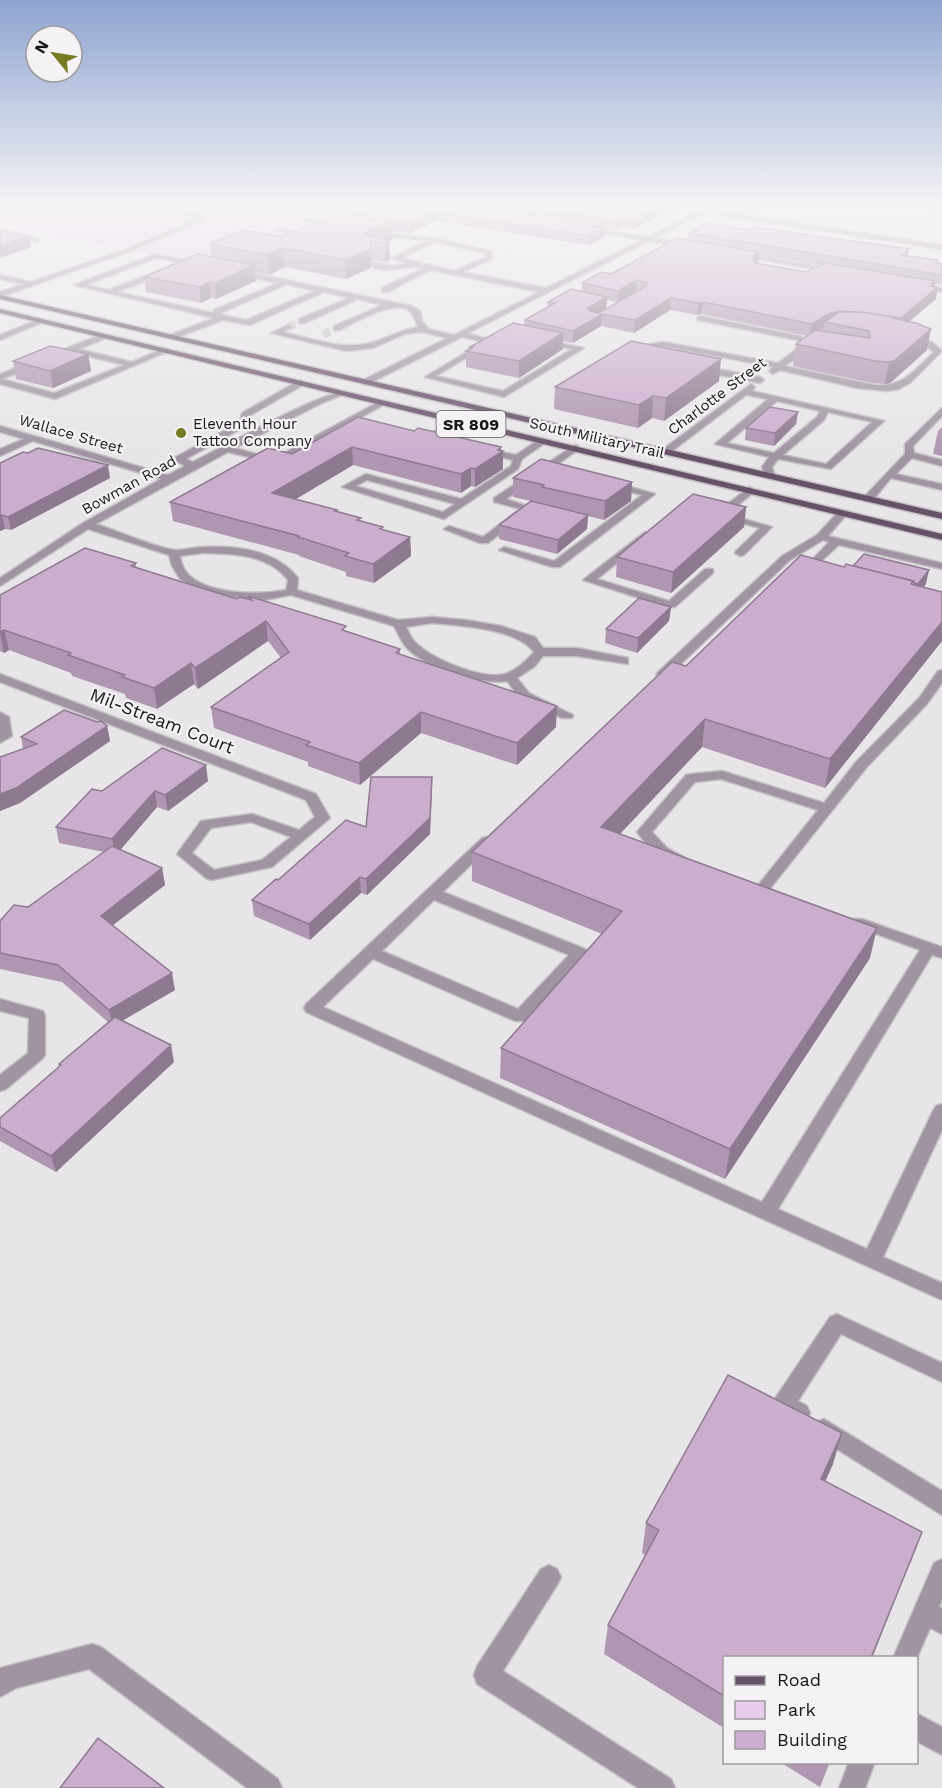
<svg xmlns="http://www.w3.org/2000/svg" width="942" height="1788" viewBox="0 0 942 1788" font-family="'Work Sans',sans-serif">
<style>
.green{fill:#e8ccec}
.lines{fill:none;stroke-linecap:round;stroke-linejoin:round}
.minor-tunnel{stroke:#c9c6c9;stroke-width:8;stroke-dasharray:8 4;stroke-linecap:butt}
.minor-casing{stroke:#c3c0c3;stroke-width:3}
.major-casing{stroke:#c3c0c3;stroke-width:3}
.minor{fill:#a094a2;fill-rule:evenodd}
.major{fill:#675169;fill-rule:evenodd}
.wall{fill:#af96b1;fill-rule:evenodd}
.shaded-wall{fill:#8e7a90}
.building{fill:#cbaece;stroke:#8e7a90;stroke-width:1.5}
.poi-dot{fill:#767b24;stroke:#f5f2f5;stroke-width:2}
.labels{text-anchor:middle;stroke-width:4.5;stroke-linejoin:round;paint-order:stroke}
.far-street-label{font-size:15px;fill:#191819;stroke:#f5f2f5}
.far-poi-label{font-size:15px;fill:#191819;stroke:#f5f2f5;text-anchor:start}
.shield{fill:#f5f2f5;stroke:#5b595b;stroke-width:1.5}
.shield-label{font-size:16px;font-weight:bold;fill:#191819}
.street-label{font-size:18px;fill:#191819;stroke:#f5f2f5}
</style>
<rect width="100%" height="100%" fill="#e8e5e8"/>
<polygon class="green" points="0,206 371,206 213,267 0,224"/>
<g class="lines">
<g class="minor-tunnel">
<polyline points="288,327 302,321"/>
<polyline points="323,335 337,328"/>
</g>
<defs>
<g id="minor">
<polygon points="139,206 188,211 203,218 201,222 128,252 0,297 0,292 23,284 0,279 0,275 31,282 124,250 196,219 187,215"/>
<path d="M710,206H717L711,210L735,214L750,206H757L742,215L942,245V249L705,213L655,238L690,245V247L649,241L468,333L494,341L436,376L503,391L572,349L539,343V339L584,348L504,397L425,377L483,342L462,337L366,385L363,384V380L447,338L422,332L405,334L373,348L346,351L271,333L288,325L292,327L283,332C310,338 338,349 365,344C383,341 398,330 419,327C415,323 416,319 413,315C402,294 354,323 340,330H334V326L382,305L358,299L305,323H299V319L349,298L324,292L250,325L223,320L173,339L169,337L170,335L214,318L74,285L155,254L203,264L199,266L156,258L86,285L108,290L162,270L165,274L117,292L214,313V310L278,283L235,274L238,270L412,306L420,311L422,321L428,329L454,335L539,292L430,270L388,292H382V288L423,268C407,264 389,275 373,267V262L392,266L407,264L392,258L426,241L371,235L369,232L434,238L491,251L492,259L463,272L546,288L642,240L584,230L582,227L648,237ZM435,242L486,253V257L454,271L402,258ZM287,284L315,291L246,320L223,315L221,313Z"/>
<polygon points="923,206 942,206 942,210"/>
<polygon points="304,218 339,224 342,226 339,228 302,221"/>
<polygon points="280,228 314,235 317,237 314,239 278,231"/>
<polygon points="10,232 38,239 39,240 36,242 8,235"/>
<polygon points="738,252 835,269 839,271 835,273 736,255"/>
<polygon points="915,284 942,288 942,292 915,288"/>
<path d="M701,316L800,336L808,341L819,337V341L814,344L815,348H809L785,366L874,385C903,387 913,372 932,354L934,352L926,346L905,341V337L932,342L942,351L910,383L899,389L887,391L857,388L780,370L773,374L769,371L773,367L663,346L653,347L644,354L646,359H640L635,354L644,345L663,342L778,363L802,345L797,340L698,320L697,318Z"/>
<polygon points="39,319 46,321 0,340 0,335"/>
<path d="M103,334H106V338L79,349L132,362L162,349L169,351L55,399L0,384V374ZM71,352L124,365L54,393L2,379Z"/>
<polygon points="701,366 760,377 764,380 760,383 698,371 698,367"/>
<path d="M300,380L304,383L303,385L249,416L248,425L186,459L193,462C213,452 334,384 347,393L322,403L235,448L273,459L380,401L387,403L277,464L228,452L96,524C115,530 159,549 176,550C185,550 195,547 204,547C238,546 276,550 298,578L297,590L398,620L432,617L466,620L501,626L535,637L543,648H577L628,658V664L577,656H543L534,667L517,678L529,693L573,715L572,718H562L521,699L507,681C479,685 425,668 406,647C401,641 398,633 394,626L291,595L265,600L224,596L201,590L180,579L172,566L169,555L88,529L0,586V578L83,523L161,479L33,441L0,456V449L24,439L0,432V426L168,475L185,466L176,461V457L240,422L242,413ZM203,553C234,554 268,554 288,580L286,590C260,595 206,595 187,573C183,568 181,562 180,556ZM432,623C460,626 516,628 534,652C526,661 517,670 505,674C482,680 431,659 415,642C411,638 409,632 406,627Z"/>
<path d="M751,384L755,387L752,391L884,421L831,469L778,459L772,467L775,476L770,479L765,476L762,467L769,457L715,444L768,399L746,395L668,454H662V450ZM777,401L820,411L817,417L774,453L727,443ZM828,412L872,422L826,464L783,455L824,420Z"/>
<polygon points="942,408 942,416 913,446 914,453 942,460 942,466 912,458 896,474 942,484 942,490 891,478 872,501 864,501 864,497 905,454 905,444"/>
<polygon points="455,419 463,421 433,439 425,437"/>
<path d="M540,439L548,441L522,459L518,469L444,519L342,487L366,474L461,499L511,466L513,460L481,452V448L516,455ZM367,480L455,504L443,512L356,486Z"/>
<polygon points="575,445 578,446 578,450 506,499 533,508 488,543 480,543 444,529 449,526 483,537 520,509 494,502 494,498"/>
<polygon points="613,482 655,494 560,567 552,567 499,550 504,547 554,561 642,495 610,487 608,485"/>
<polygon points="750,487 755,490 754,492 727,514 772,527 744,555 740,556 735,553 736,551 760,528 713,515"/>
<polygon points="839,511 848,513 828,536 942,563 942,569 839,545 818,564 819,573 823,576 821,578 813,578 809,574 808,564 829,542 823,540 790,560 665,679 657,679 657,673 782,556 817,535"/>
<polygon points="645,532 649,533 649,537 597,579 669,601 705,569 713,569 713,573 675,607 667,607 583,580"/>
<path d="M942,670V683L927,704L866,768L768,891L763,893L756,888L818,810L721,779L695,782L652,832L667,848L684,857L682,860C663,865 647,845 637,832L686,775L691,774L722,771L824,803L856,762L919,698L938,671Z"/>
<path d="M0,674L316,794L330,818L272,867L211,880L206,878L177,854L201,821L252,814L299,830L315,817L306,800L0,682ZM251,822L291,837L262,860L214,870L192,853L211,828Z"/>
<polygon points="0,712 9,717 12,736 0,743"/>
<path d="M487,837L492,838L494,841L492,844L443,892L585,949L587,953L527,1021H515L373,959L323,1007L762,1202L920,950L852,925L849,922L852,919H862L942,947V958L932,955L778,1209L867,1249L933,1111L936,1106L942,1104V1130L883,1257L942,1283V1300L306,1012L304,1008L306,1004L482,838ZM434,900L569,955L518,1009L382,951Z"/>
<polygon points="0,999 43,1011 45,1015 45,1055 42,1059 6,1089 0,1091 0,1075 28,1053 29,1018 0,1011"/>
<polygon points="837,1314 942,1363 942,1382 841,1334 798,1401 807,1406 810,1413 807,1420 799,1423 776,1411 773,1404 776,1397 830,1317"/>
<polygon points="824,1419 942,1491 942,1515 816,1436 813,1429 816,1422"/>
<polygon points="942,1559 942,1599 939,1607 942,1608 942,1634 930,1628 916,1660 916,1658 893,1658 934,1563"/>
<polygon points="549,1565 557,1569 561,1577 557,1585 503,1671 671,1779 675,1788 638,1788 477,1684 474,1675 477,1666 541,1569"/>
<polygon points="92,1644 101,1647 278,1779 282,1788 247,1788 89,1669 16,1688 0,1697 0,1668"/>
<polygon points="916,1713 942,1727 942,1755 916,1741"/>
<polygon points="849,1762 875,1762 865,1788 839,1788"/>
</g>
<g id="major">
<polygon points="0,295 942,513 942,519 0,299"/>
<polygon points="0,309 942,534 942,540 0,313"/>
</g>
</defs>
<use href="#minor" class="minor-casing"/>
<use href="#major" class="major-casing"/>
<use href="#minor" class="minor"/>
<use href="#major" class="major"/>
</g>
<g class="wall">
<polygon points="339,206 678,206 634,229 623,227 616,231 605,229 604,237 589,245 436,221 409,233 391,231 392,240 389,241 390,260 385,262 372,260 371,268 346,279 285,267 269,275 255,272 256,281 216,299 211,298 201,303 146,292 144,277 212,257 210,244 281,237 348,218 347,210 352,208"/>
<path d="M689,233L908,256L942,264V283L940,285L935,284L934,287L936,299L909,322L927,350L890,383L885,384L872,383L793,366L796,344L808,336L701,314L697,315L670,310L634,333L601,326L573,343L563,341V349L519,378L466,367V351L470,349V347L524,325L525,320L548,307V302L582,291V283L611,274L688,240ZM759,255L820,265L806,272L758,263ZM607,300L617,302L606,309Z"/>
<polygon points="88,354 91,371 53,388 16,379 13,361"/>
<polygon points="719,381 664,421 652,418 638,428 554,409 555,387"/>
<polygon points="798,412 796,424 774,446 745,440 746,428"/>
<polygon points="942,427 942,456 933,454 938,431"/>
<polygon points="414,431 503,451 503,469 475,487 471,486 461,493 353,465 296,499 337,512 383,530 410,537 411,556 374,583 346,576 346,572 299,556 299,555 173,521 170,502 292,454"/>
<polygon points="0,463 110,478 11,530 5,529 0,531"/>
<polygon points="513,478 632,482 631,501 604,520 588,516 587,529 557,554 499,539 499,525 531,501 513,497"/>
<polygon points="746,507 744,527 671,593 616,577 617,557"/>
<polygon points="136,563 136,567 237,599 249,599 248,596 347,631 400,649 400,654 556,727 517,765 421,733 360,785 308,766 308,762 214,728 211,707 281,658 268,641 198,689 194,684 157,709 126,698 125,694 72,676 71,673 9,650 4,653 0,651 0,595"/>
<polygon points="844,567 926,584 923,587 942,592 942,641 825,788 702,747 620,834 870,958 725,1179 500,1078 501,1048 602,934 472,881 472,852 686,666"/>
<polygon points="671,607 669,621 637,653 605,643 606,629"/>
<polygon points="107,726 110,741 20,803 0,811 0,757 23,749 21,737"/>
<polygon points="208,781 168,811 157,807 120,850 162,868 165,885 113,925 175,990 122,1021 174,1062 56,1172 0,1141 0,1118 60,1066 59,1064 108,1022 62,982 0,969 0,921 28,907 104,852 59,843 56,827 102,791"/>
<polygon points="432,792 430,834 367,895 361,893 310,940 254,916 252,900 278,880 366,827"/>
<polygon points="833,1464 825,1482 922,1532 911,1562 724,1658 724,1728 604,1654 608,1625 645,1555 642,1553 646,1523"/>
<polygon points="780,1762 830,1762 820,1787"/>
</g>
<g class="shaded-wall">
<polygon points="663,206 678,206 634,229 635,221"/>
<polygon points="436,213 436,221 409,233 409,224"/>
<polygon points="624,219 623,227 616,231 617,222"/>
<polygon points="391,222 392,240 384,243 371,241 371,268 346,279 345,260 362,234"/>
<polygon points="605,228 604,237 589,245 589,236"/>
<polygon points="29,236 31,247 0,258 0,246"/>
<polygon points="389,241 390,260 385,262 385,243"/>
<polygon points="283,248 285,267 269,275 267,255"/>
<polygon points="909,249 907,259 901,255"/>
<polygon points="759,252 758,263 752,268 753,257"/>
<polygon points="254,265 256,281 216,299 215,283"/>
<polygon points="637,280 636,292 618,303 618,291"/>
<polygon points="935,281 933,291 938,287 936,299 898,330 901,318"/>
<polygon points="210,282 211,298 201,303 200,287"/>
<polygon points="607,297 606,309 588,320 588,308"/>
<polygon points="671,298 670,310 634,333 635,320"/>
<polygon points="703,302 701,314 697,315 698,303"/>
<polygon points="844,311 842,323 825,322 824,327 810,336 812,324 830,313"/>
<polygon points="602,314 601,326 573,343 573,331"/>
<polygon points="931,329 927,350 890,383 885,384 889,362"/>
<polygon points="563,333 563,349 519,378 519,361"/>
<polygon points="88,354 91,371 53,388 50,371"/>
<polygon points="721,359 719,381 664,421 666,398"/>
<polygon points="653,396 652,418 638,428 639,405"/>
<polygon points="798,412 796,424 774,446 775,433"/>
<polygon points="352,447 353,465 274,512 272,493"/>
<polygon points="501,447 501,452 503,451 503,469 475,487 475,469"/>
<polygon points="108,465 110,478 11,530 8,517"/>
<polygon points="471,468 471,486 461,493 461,474"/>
<polygon points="632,482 631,501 604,520 605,501"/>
<polygon points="746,507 744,527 671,593 673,572"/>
<polygon points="2,515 5,529 0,531 0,516"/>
<polygon points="588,515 587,529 557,554 558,540"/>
<polygon points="410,537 411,556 374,583 373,564"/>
<polygon points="929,570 926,584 915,598 918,584"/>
<polygon points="671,607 669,621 637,653 638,638"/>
<polygon points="266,621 268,641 198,689 195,668"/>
<polygon points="942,622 942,641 825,788 830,759"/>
<polygon points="4,630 9,650 4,653 0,632"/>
<polygon points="191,663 194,684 157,709 154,688"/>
<polygon points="557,706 556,727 517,765 517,743"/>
<polygon points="421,712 421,733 360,785 359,763"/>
<polygon points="705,719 702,747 599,856 601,827"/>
<polygon points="107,726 110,741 20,803 0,811 0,794"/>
<polygon points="206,765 208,781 168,811 165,795"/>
<polygon points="432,777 430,834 367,895 366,879"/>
<polygon points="155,791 157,807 116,855 112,839"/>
<polygon points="162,868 165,885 104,932 101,916"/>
<polygon points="360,877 361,893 310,940 309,924"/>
<polygon points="877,928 870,958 725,1179 730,1149"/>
<polygon points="172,973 175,990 113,1026 109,1010"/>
<polygon points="171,1045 174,1062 56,1172 51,1156"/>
<polygon points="842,1433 833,1464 812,1510 821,1479"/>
<polygon points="922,1532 872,1658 871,1658"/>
</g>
<g class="building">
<polygon points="358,206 475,206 605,228 589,236 436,213 409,224 391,223 391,222 354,219 367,213 347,210"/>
<polygon points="516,206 663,206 635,221 624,219 617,222"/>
<polygon points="333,217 391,222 362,234 389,241 385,243 371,241 371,249 345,260 283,248 267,255 210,244 244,230 281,237"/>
<polygon points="707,223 748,230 753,227 909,249 901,255 938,260 936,263 942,264 942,275 689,233"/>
<polygon points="0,230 29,236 0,246"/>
<polygon points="677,238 759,252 753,257 755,263 806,272 825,263 935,281 930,286 938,287 901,318 844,311 830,313 812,324 703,302 698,303 671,298 635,320 602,314 573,331 525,320 555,303 548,302 571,289 607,297 588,308 590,311 599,313 646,286 647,283 637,280 618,291 582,283 601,272 611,274"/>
<polygon points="198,254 254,265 215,283 210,282 200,287 144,277"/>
<polygon points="839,312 862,312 893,317 892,318 916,323 931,329 894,361 889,362 875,361 796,344 815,330 870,338 869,331 825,322"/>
<polygon points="513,323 563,333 519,361 466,351 473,347 470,347"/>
<polygon points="631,341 721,359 666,398 653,396 639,405 555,387"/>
<polygon points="50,346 88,354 50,371 13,361"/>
<polygon points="770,407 798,412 775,433 746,428"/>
<polygon points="358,417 414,431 418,428 501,447 498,450 503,451 475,469 471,468 461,474 352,447 272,493 337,510 335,511 361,518 357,520 383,527 380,529 410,537 373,564 345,556 349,553 298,537 299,536 170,502 268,448 292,454"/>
<polygon points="38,448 108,465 8,517 2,515 0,516 0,463 23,452 28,453"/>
<polygon points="541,459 632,482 605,501 542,487 544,485 513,478"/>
<polygon points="693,494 746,507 673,572 617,557"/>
<polygon points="531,501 588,515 558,540 499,525"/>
<polygon points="85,548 136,563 131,566 237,599 240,597 252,600 248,596 346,626 342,630 400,649 396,653 557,706 517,743 421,712 359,763 306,745 310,742 211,707 289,652 266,621 195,668 191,663 154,688 122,677 125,675 68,655 71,653 4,630 0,632 0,595"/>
<polygon points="864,554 929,570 918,584 912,582 913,581 853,566"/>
<polygon points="801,555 844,567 846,564 913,581 911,584 942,592 942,622 830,759 705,719 601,827 877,928 730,1149 501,1048 622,911 472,852 672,662 686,666"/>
<polygon points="639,598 671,607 638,638 606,629"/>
<polygon points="64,710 97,722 101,721 107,726 16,788 0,794 0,757 37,744 21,737"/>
<polygon points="162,748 206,765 165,795 155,791 112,839 56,827 92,789 102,791"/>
<polygon points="371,777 432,777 430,818 366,879 360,877 309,924 252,900 276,879 278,880 346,820 366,827"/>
<polygon points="112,846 162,868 101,916 172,973 109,1010 58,965 0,953 0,921 14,905 28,907"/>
<polygon points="115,1017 171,1045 51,1156 0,1127 0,1118 61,1065 59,1064"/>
<polygon points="728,1375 842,1433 821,1479 922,1532 871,1658 724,1658 724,1696 608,1625 659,1530 646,1523"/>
<polygon points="98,1738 164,1788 60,1788"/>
</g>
<linearGradient id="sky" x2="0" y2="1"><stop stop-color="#8ea4d0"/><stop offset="0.45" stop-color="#f5f3f5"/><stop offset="1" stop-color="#f5f3f5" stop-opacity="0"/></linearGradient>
<rect width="942" height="456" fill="url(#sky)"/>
<circle class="poi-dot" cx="181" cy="433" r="6"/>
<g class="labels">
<g class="far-street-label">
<text transform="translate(717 396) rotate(-37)" y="5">Charlotte Street</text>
<text transform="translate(71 434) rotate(16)" y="5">Wallace Street</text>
<text transform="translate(597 438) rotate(13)" y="5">South Military Trail</text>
<text transform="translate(129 485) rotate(-29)" y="5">Bowman Road</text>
</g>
<g class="far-poi-label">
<text x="193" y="429">Eleventh Hour<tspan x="193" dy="17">Tattoo Company</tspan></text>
</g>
<rect class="shield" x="436.5" y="411" width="69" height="26" rx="4.5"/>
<g class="shield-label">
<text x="471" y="430">SR 809</text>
</g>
<g class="street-label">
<text transform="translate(162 721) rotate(21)" y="6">Mil-Stream Court</text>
</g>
</g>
<rect x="723" y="1656" width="195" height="108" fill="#f5f2f5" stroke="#9d9b9d" stroke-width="1.5"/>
<rect x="735" y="1676" width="30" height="9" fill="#675169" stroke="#9d9b9d" stroke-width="1.5"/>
<text x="777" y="1686" font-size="18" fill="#191819">Road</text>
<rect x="735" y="1701" width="30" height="18" fill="#e8ccec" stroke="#9d9b9d" stroke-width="1.5"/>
<text x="777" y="1716" font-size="18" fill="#191819">Park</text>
<rect x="735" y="1731" width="30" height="18" fill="#cbaece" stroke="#9d9b9d" stroke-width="1.5"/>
<text x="777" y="1746" font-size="18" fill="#191819">Building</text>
<g transform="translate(54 54) rotate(300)"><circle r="28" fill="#f5f2f5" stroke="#9d9b9d" stroke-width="1.5"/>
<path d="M0-4.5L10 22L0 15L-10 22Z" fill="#767b24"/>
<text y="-9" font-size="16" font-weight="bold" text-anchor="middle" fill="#191819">N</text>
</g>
</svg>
